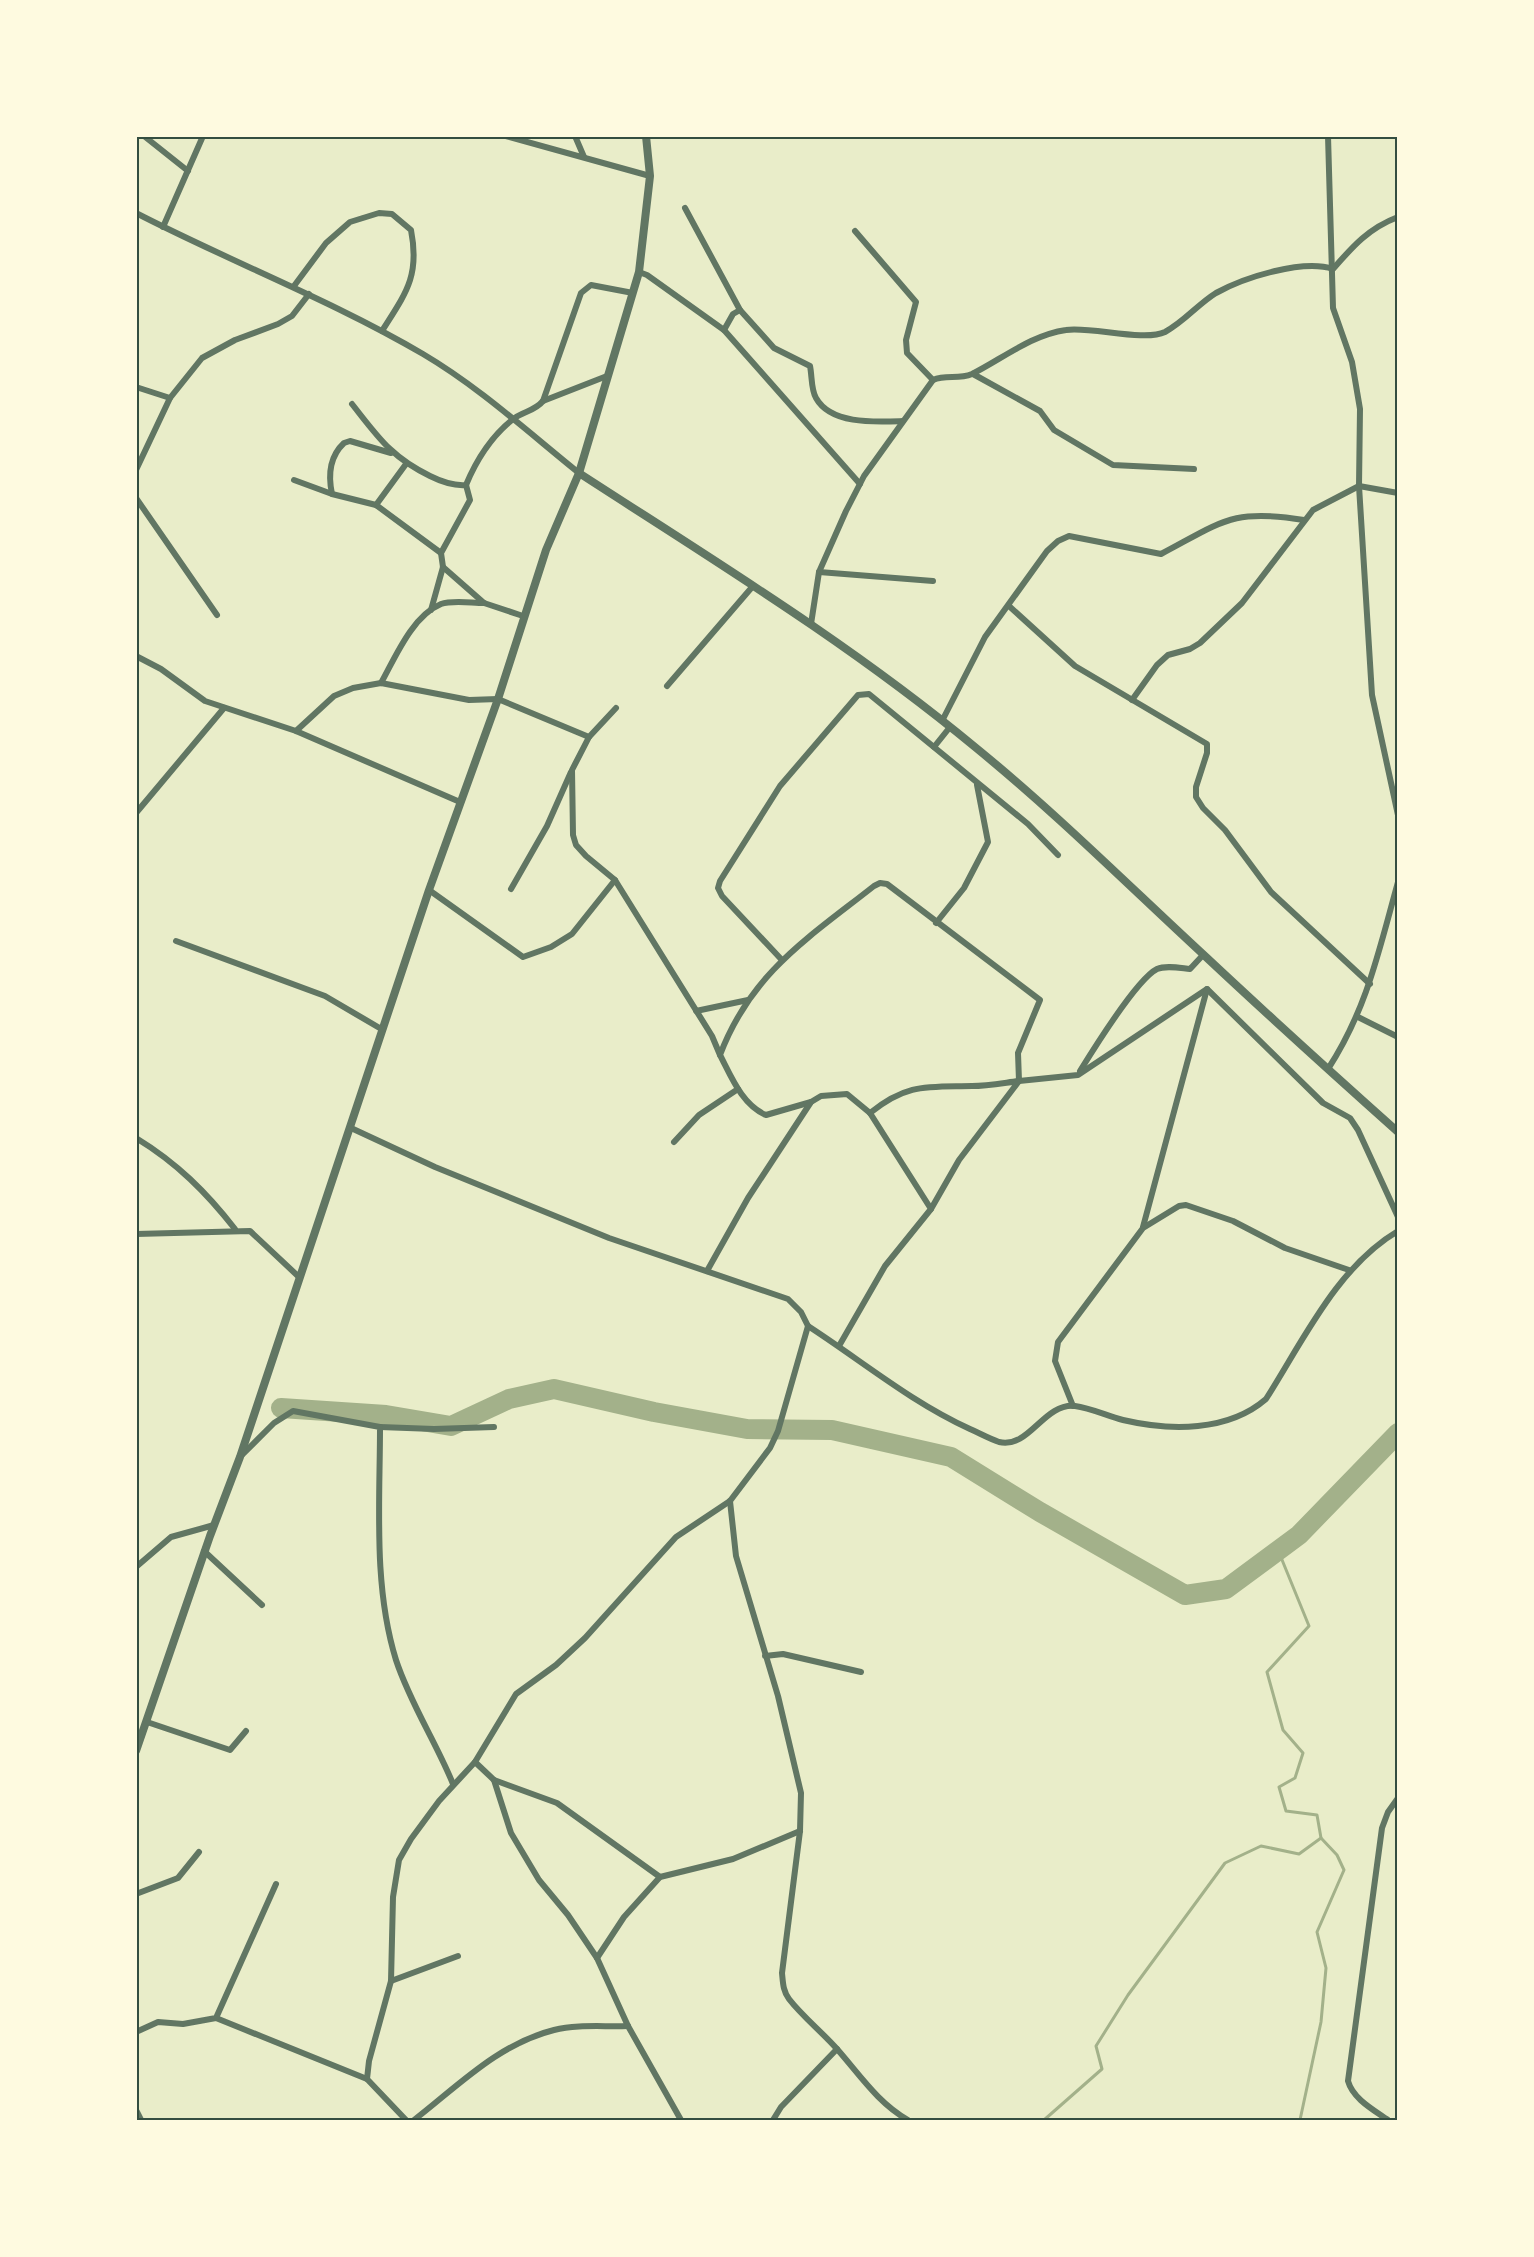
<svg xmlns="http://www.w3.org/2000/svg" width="1534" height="2257" viewBox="0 0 1534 2257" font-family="'Exo 2',sans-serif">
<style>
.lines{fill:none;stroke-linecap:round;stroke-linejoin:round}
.stream{stroke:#a3b18a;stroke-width:3}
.river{stroke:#a3b18a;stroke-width:20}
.minor{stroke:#617663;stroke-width:6}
.tertiary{stroke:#617663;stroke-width:8}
.neatline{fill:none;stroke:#344e41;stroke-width:2}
</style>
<rect width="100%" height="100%" fill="#e9edc9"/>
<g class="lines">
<g class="stream">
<polyline points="1044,2120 1102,2069 1096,2046 1128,1995 1225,1863 1261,1846 1299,1854 1321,1838 1317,1815 1286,1811 1279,1787 1295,1778 1303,1753 1283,1730 1267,1672 1309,1626 1278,1550"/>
<polyline points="1300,2120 1321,2022 1326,1968 1317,1932 1344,1870 1337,1855 1321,1838"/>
</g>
<polyline class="river" points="281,1408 386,1415 451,1426 509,1399 554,1389 654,1412 747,1429 832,1430 951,1457 1040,1512 1185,1595 1226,1589 1299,1535 1398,1433"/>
<g class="minor">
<polyline points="144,136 188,171"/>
<polyline points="506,136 650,176"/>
<polyline points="575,136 584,157"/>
<polyline points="1328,136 1333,308 1352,362 1360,409 1359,486 1372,695 1398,815"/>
<polyline points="685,208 740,310"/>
<path d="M136,213C231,262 331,300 423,354C479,387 528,432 579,473"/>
<polyline points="163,227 203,136"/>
<polyline points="855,231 916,302 906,340 907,353 933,380"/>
<path d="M639,272L647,275L724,330L733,314L740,310L774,348L810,366C812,375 811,390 816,398C831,425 876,422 903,421"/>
<path d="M294,286L326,243L350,222L379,213L392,214L411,230C420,276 406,293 382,331"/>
<polyline points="724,330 860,484"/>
<polyline points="973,374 1040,411 1054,430 1113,465 1194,469"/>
<polyline points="136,387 170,398 202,358 235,340 278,324 292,316 309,294"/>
<polyline points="543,401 607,376"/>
<path d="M352,404C378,437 391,457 430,476C442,482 453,486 466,485C476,461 491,437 512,420C522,411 534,412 543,401L581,293L591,285L633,293"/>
<polyline points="136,470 170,398"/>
<polyline points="294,480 332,494 376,505 441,553"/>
<path d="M332,494C328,475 329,457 344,443L350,441L391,453"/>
<polyline points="136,498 217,615"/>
<polyline points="376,505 406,464"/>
<polyline points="443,567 484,603 523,616"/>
<polyline points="819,572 933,581"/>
<polyline points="1009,606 1075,666 1207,744 1207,753 1196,787 1196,797 1203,808 1225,830 1271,892 1370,984"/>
<polyline points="431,610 443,567 441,553 470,500 466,485"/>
<path d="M811,624L819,572L846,511L864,476L933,380C946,374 958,380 972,374C1002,359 1031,335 1066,330C1090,326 1144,342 1165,332C1184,322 1198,304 1216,293C1245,277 1303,259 1333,269C1353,246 1369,228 1398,217"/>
<polyline points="136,656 161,669 205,701 296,731 460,802"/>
<path d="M381,683C395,658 412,616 441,604C452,600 471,603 484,603"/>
<polyline points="667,686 753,586"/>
<polyline points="1132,700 1157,665 1168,655 1190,649 1200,643 1242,603 1313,510 1359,486 1398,493"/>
<path d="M942,721L985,637L1047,551L1058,541L1069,536L1161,554C1222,522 1232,508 1304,520"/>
<polyline points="296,731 334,696 353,688 381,683 469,700 498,699 589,737 616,708"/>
<polyline points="589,737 572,770 573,835 576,845 586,856 615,880 712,1036 720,1055"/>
<polyline points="934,747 950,727"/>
<polyline points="136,813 224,708"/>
<polyline points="511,889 547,826 571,772"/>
<polyline points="429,890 523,957 551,947 572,934 615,880"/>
<polyline points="936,923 964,888 988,842 977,785"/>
<polyline points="176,941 325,996 383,1030"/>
<polyline points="781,959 722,896 718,888 720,881 780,786 858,695 869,694 1028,824 1058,855"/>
<polyline points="696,1011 748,1000"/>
<polyline points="1358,1017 1398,1037"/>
<path d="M1328,1069C1367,1009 1379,950 1398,882"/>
<path d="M1080,1071C1093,1050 1137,979 1157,969C1166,965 1180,968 1190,969L1203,955"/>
<path d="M811,1102L766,1115C742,1105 731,1076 720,1055C751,973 808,938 874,886L880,883L887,884L1040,1000L1018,1053L1019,1081L1078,1075L1207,989L1323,1103L1350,1118L1358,1130L1398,1217"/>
<path d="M870,1113C907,1083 927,1087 972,1086C987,1086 1003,1083 1019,1081L959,1160L931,1209"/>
<path d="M351,1128L435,1167L609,1238L788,1299L801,1312L808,1326C862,1361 911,1402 970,1429C979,1433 990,1439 999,1442C1030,1449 1043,1403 1075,1406C1091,1408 1107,1416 1123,1420C1170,1431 1228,1432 1266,1399C1303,1341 1337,1267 1398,1231"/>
<path d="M136,1138C177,1163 206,1192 235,1229"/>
<polyline points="674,1142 699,1115 738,1089"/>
<polyline points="1143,1227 1207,989"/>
<polyline points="136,1234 250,1231 299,1277"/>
<polyline points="707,1271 748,1198 811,1102 821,1096 847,1094 870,1113 931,1209 885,1266 839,1346"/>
<polyline points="1073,1406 1055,1361 1058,1342 1143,1228 1179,1206 1186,1205 1233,1221 1285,1248 1349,1270"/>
<polyline points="380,1427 434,1429 494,1427"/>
<path d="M242,1455L274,1423L293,1411L380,1427C380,1503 373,1586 396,1660C410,1703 436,1742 453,1784"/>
<path d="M730,1501L736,1556L778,1696L801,1793L800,1831L782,1973C783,1983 783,1991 789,1999C803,2017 822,2032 837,2049C860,2075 878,2103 908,2120"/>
<polyline points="204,1551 262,1605"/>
<polyline points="136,1567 171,1537 214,1525"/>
<polyline points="765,1656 783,1654 861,1672"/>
<polyline points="147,1722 230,1750 246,1731"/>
<polyline points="475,1762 494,1780 511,1833 539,1880 568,1915 597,1958 628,2026 681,2120"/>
<polyline points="494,1780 557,1803 660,1877"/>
<polyline points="136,1894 178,1878 199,1852"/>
<polyline points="597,1958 624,1917 660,1877 733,1859 800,1831"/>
<polyline points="391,1981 458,1956"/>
<polyline points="216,2018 367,2079"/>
<polyline points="136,2032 158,2022 183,2024 216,2018 276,1884"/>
<polyline points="406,2120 367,2079 369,2061 391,1981 393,1897 399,1860 411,1839 439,1801 475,1762 516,1694 556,1665 585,1638 676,1537 730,1501 770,1448 778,1431 808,1326"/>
<path d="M414,2120C458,2086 498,2044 554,2030C577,2024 604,2027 628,2026"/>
<polyline points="773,2120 781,2107 837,2049"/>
<path d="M1388,2120C1374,2110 1353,2099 1348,2081L1382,1828L1388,1812L1398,1798"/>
</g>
<g class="tertiary">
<path d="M579,473C713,560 851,644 975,747C1056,813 1129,886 1206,957C1269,1016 1333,1074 1398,1132"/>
<polyline points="136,1751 210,1536 240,1457 429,890 498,699 546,550 579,473 639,272 650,176 646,136"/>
<polyline points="136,2112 140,2120"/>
</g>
</g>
<rect width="1534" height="2257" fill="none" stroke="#fefae0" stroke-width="276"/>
<rect x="138" y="138" width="1258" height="1981" class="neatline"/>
</svg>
